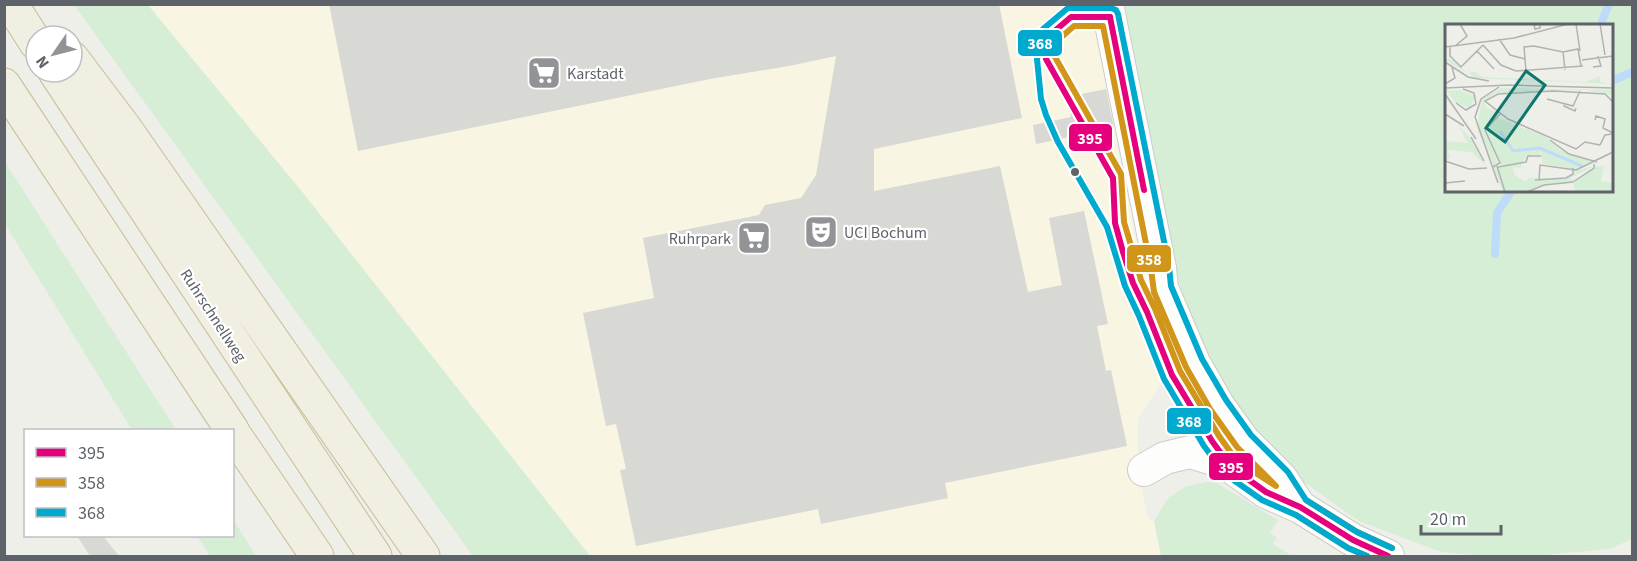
<svg xmlns="http://www.w3.org/2000/svg" width="1637" height="561" viewBox="0 0 1637 561" font-family="'Source Sans 3',sans-serif">
<style>
.commercial{fill:#f8f5e3}
.green{fill:#d6edd6;fill-rule:evenodd}
.lines{fill:none;stroke-linecap:round;stroke-linejoin:round}
.stream{stroke:#bedbf9;stroke-width:8}
.building{fill:#d8d8d5}
.street-casing{stroke:#cbcccb;stroke-width:34}
.highway-casing{stroke:#c7bd96;stroke-width:35}
.street{stroke:#fdfdfc;stroke-width:32}
.highway{stroke:#f1eee2;stroke-width:33}
.bus-1-casing{stroke:#fff;stroke-width:10}
.bus-2-casing{stroke:#fff;stroke-width:10}
.bus-3-casing{stroke:#fff;stroke-width:10}
.bus-1{stroke:#e5007d;stroke-width:6}
.bus-2{stroke:#d1951a;stroke-width:6}
.bus-3{stroke:#00a9ce;stroke-width:6}
.bus-dot{fill:#5e6269;stroke:#fff;stroke-width:2}
.labels{text-anchor:middle;stroke-width:4.5;stroke-linejoin:round;paint-order:stroke}
.poi-label{font-size:16px;fill:#5e6269;stroke:#fff;text-anchor:start}
.street-label{font-size:16px;fill:#5e6269;stroke:#fff}
.inset-river{fill:none;stroke:#bedbf9;stroke-width:3}
.inset-road{fill:none;stroke:#b1b3b2;stroke-width:1.5}
.view{fill:#0f766e;fill-opacity:0.15;stroke:#0f766e;stroke-width:3}
.inset-edge{fill:none;stroke:#5e6269;stroke-width:3}
.line-badge{stroke:#fff;stroke-width:2}
.badge-label{font-size:16px;text-anchor:middle;font-weight:bold;fill:#fff}
</style>
<rect width="100%" height="100%" fill="#efefea"/>
<polygon class="commercial" points="148,5 1119,5 1179,282 1178,349 1174,363 1138,419 1138,470 1148,518 1154,521 1161,556 590,556 303,193"/>
<g class="green">
<polygon points="74,5 148,5 303,193 590,556 473,556"/>
<path d="M1119,5H1632V539L1609,549L1534,556H1484L1441,552L1359,521L1281,466L1231,406L1200,350L1179,282ZM1446,26H1612V190H1446Z"/>
<polygon points="5,162 176,430 132,430 5,224"/>
<polygon points="1213,481 1278,520 1270,533 1277,538 1273,544 1292,556 1161,556 1154,521 1168,498 1187,486"/>
<polygon points="233,519 256,556 210,556 197,536 232,536"/>
</g>
<g class="lines">
<g class="stream">
<polyline points="1600,26 1609,4"/>
<polyline points="1612,81 1632,72"/>
<polyline points="1495,254 1497,213 1512,190"/>
</g>
</g>
<g class="building">
<polygon points="329,4 999,4 1022,118 874,149 874,191 1000,166 1028,292 1062,285 1049,218 1084,211 1108,324 1097,326 1106,371 1111,370 1127,446 945,483 948,498 821,524 818,509 636,546 620,470 626,469 616,424 606,426 583,313 654,298 643,238 759,215 765,205 801,198 816,175 836,56 789,66 710,79 358,151"/>
<polygon points="1106,89 1114,128 1036,144 1033,125 1071,117 1067,97"/>
<polygon points="77,536 103,536 119,556 90,556"/>
</g>
<g class="lines">
<defs>
<g id="street">
<polyline points="1107,4 1160,268 1162,288 1194,363 1218,405 1244,441 1281,478 1300,507"/>
<polyline points="1144,470 1165,458 1190,452 1213,459 1231,467 1266,492 1300,507 1353,540 1388,556"/>
</g>
<g id="highway">
<polyline points="11,4 36,43"/>
<polyline points="72,58 125,128 423,556"/>
<polyline points="55,72 375,556"/>
<polyline points="4,85 232,430"/>
<polyline points="232,431 317,556"/>
</g>
</defs>
<use href="#street" class="street-casing"/>
<use href="#highway" class="highway-casing"/>
<use href="#street" class="street"/>
<use href="#highway" class="highway"/>
<defs>
<g id="bus-1">
<polyline points="1110,17 1071,17 1050,35 1046,59 1113,178 1115,223 1123,252 1133,283 1147,312 1172,375 1212,441 1231,467 1266,492 1300,507 1353,540 1388,556"/>
<polyline points="1110,17 1144,190"/>
</g>
<g id="bus-2">
<polygon points="1074,26 1103,26 1151,269 1154,292 1186,367 1210,409 1237,447 1276,486 1237,461 1219,436 1180,371 1155,309 1141,280 1132,249 1124,222 1121,174 1055,57 1058,40"/>
<polyline points="1306,500 1357,532 1392,548"/>
<polyline points="1296,515 1348,548 1367,556"/>
</g>
<polyline id="bus-3" points="1367,556 1348,548 1296,515 1262,500 1225,474 1204,446 1164,379 1139,316 1125,286 1107,227 1058,142 1046,115 1041,99 1037,59 1043,29 1068,8 1111,8 1116,10 1118,14 1169,266 1171,286 1202,359 1226,400 1251,435 1288,472 1306,500 1357,532 1392,548"/>
</defs>
<use href="#bus-1" class="bus-1-casing"/>
<use href="#bus-2" class="bus-2-casing"/>
<use href="#bus-3" class="bus-3-casing"/>
<use href="#bus-1" class="bus-1"/>
<use href="#bus-2" class="bus-2"/>
<use href="#bus-3" class="bus-3"/>
</g>
<defs>
<symbol id="supermarket-square" viewBox="-11 -11 22 22"><rect x="-9" y="-9" width="18" height="18" rx="4" fill="#919396" stroke="#fff"/><path d="M-6-5.5h2.5l.6 2H6L4.5 2H-2.5L-4.4-4H-6ZM-1.5 3.2a1.3 1.3 0 1 0 .1 0ZM3 3.2a1.3 1.3 0 1 0 .1 0Z" fill="#fff"/></symbol>
<symbol id="theatre-square" viewBox="-11 -11 22 22"><rect x="-9" y="-9" width="18" height="18" rx="4" fill="#919396" stroke="#fff"/><path d="M-5-5.5Q0-4 5-5.5V0Q5 5 0 6Q-5 5-5 0ZM-3.3-2.5H-1v1.5H-3.3ZM1-2.5H3.3v1.5H1ZM-2.8 1Q0 5.5 2.8 1Z" fill="#fff"/></symbol>
</defs>
<g fill-rule="evenodd">
<use href="#supermarket-square" x="525" y="54" width="38" height="38"/>
<use href="#theatre-square" x="802" y="213" width="38" height="38"/>
<use href="#supermarket-square" x="735" y="219" width="38" height="38"/>
</g>
<circle class="bus-dot" cx="1075" cy="172" r="5"/>
<g class="labels">
<g class="poi-label">
<text x="567" y="79">Karstadt</text>
<text x="844" y="238">UCI Bochum</text>
<text x="731" y="244" text-anchor="end">Ruhrpark</text>
</g>
<g class="street-label">
<text transform="translate(214 315) rotate(57)" y="6">Ruhrschnellweg</text>
</g>
</g>
<g transform="translate(1445 24)">
<rect width="168" height="168" fill="#efefea"/>
<path d="M4,34L24,50L28,47L38,53L140,58L155,52V58L168,60L31,54L0,36ZM56,64L168,66V71L141,66L51,69L39,77L41,83L54,89L40,105L53,139L48,142L32,104L37,75ZM14,66L30,72L25,84L11,79L2,67ZM53,94L101,113L120,128L146,137L131,145L98,140L95,127L94,131H85L76,139V144L56,141L41,110L44,100ZM14,101L28,117L42,143L27,128L3,126L5,134L0,136V117L22,119ZM68,141L69,150L80,158L84,154L120,155L130,147L149,142L122,156L129,155L127,158L99,160L81,168H58L48,143ZM150,142H159L156,157L168,159V168H131L128,160Z" fill="#d6edd6"/>
<path class="inset-river" d="M55,107L68,127L95,124L137,142"/>
<path class="inset-road" d="M95,0V4L90,5L89,1ZM131,0L135,27M155,0L160,31M54,15L65,31L80,35M38,21L56,41L71,47L138,42M10,22L22,12L15,0M0,23L69,14L123,0M5,23V32L16,43L38,21M32,27L49,45M118,28L120,46M137,36L168,32M0,38L23,53L44,57M148,43L156,42L153,32M81,47L79,23L89,22L118,28L133,25L136,42M0,60L10,54L7,43M0,64L64,61L168,64M0,70L31,115M102,75L128,82L135,67M11,79L21,86L31,80L29,69L18,65M120,79L119,82L130,87L131,84M0,90L19,102M150,96L151,92L160,95L158,104L168,109M26,113L39,137M105,116L124,130L152,138M155,121L140,118L131,125L63,95L40,77L53,70L109,67L160,70L168,78M155,121L160,111L167,110M0,137L24,145L42,144M52,142L60,168M48,143L55,139L40,106L56,89M53,143L81,138L83,132H96M131,146L168,128M90,156L121,154L128,150V144M94,156L95,141L131,146M128,158L149,144V140M0,159L20,157M53,159L30,93L36,75L54,63M82,168L99,161L128,158"/>
<path class="view" d="M81,47L100,61L60,118L41,104Z"/>
<rect width="168" height="168" class="inset-edge"/>
</g>
<g class="line-badge">
<rect x="1017" y="29" width="46" height="28" rx="6" fill="#00a9ce"/>
<rect x="1068" y="123" width="45" height="29" rx="6" fill="#e5007d"/>
<rect x="1126" y="244" width="46" height="29" rx="6" fill="#d1951a"/>
<rect x="1166" y="407" width="46" height="28" rx="6" fill="#00a9ce"/>
<rect x="1208" y="452" width="46" height="29" rx="6" fill="#e5007d"/>
</g>
<g class="badge-label">
<text x="1040" y="49">368</text>
<text x="1090" y="144">395</text>
<text x="1149" y="265">358</text>
<text x="1189" y="427">368</text>
<text x="1231" y="473">395</text>
</g>
<rect width="1637" height="561" fill="none" stroke="#5e6269" stroke-width="12"/>
<rect x="24" y="429" width="210" height="108" fill="#ffffff" stroke="#bfc0c3" stroke-width="1.5"/>
<rect x="36" y="448" width="30" height="9" fill="#e5007d" stroke="#bfc0c3" stroke-width="1.5"/>
<text x="78" y="459" font-size="18" fill="#5e6269">395</text>
<rect x="36" y="478" width="30" height="9" fill="#d1951a" stroke="#bfc0c3" stroke-width="1.5"/>
<text x="78" y="489" font-size="18" fill="#5e6269">358</text>
<rect x="36" y="508" width="30" height="9" fill="#00a9ce" stroke="#bfc0c3" stroke-width="1.5"/>
<text x="78" y="519" font-size="18" fill="#5e6269">368</text>
<g transform="translate(54 54) rotate(235)"><circle r="28" fill="#ffffff" stroke="#bfc0c3" stroke-width="1.5"/>
<path d="M0-4.5L10 22L0 15L-10 22Z" fill="#919396"/>
<text y="-9" font-size="16" font-weight="bold" text-anchor="middle" fill="#5e6269">N</text>
</g>
<path d="M1421 525v9h80v-9" fill="none" stroke="#5e6269" stroke-width="3"/>
<text x="1430" y="525" font-size="18" fill="#5e6269" stroke="#ffffff" stroke-width="4.5" paint-order="stroke">20 m</text>
</svg>
